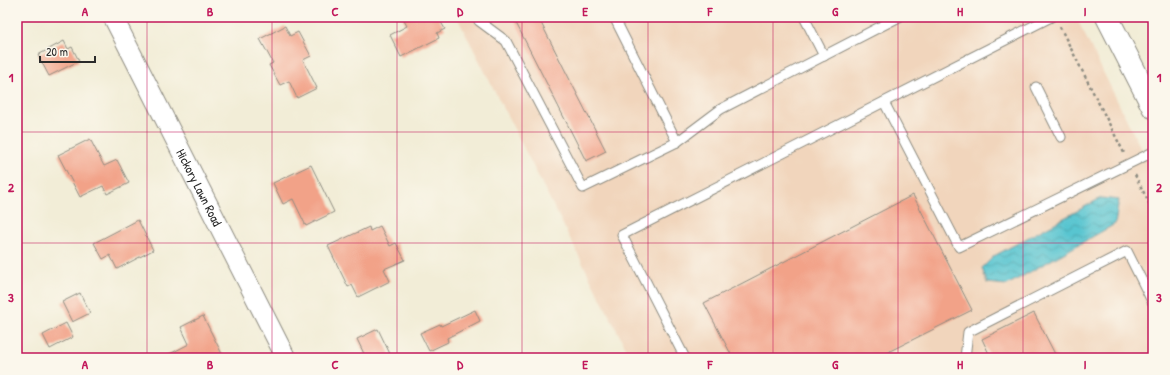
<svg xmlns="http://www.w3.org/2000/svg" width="1170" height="375" viewBox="0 0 1170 375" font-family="'Patrick Hand',sans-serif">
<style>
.built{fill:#f1d5bc}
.water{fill:url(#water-waves);stroke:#42787e}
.building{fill:#f2a288}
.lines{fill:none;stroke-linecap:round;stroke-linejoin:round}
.service-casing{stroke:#8e8c81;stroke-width:11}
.minor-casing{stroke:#8e8c81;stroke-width:21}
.primary-casing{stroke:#8e8c81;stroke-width:24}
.path{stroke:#8e8c81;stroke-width:2.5;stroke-dasharray:3 3;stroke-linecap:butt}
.service{stroke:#fff;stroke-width:9}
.minor{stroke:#fff;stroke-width:19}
.primary{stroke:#fff;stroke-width:22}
.grid{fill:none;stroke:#c2185b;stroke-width:1;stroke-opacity:0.55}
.labels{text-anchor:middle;stroke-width:3;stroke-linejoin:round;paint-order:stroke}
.street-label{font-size:13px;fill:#2b2b2b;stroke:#fbf7ec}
.neatline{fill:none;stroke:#c2185b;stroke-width:1.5}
.grid-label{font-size:13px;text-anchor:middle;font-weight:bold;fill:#c2185b}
</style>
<defs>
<pattern id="water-waves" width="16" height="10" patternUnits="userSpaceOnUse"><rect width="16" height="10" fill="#58c5d0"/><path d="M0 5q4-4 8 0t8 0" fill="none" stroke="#49a0a9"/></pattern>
</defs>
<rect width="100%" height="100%" fill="#fbf7ec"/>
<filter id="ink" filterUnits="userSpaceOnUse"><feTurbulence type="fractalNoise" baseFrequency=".025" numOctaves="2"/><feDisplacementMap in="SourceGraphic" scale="8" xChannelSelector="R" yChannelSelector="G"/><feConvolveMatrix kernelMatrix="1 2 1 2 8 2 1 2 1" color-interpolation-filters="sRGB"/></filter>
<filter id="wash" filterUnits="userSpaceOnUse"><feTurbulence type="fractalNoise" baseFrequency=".012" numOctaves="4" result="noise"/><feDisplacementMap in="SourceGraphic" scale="16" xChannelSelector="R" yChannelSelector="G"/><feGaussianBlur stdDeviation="0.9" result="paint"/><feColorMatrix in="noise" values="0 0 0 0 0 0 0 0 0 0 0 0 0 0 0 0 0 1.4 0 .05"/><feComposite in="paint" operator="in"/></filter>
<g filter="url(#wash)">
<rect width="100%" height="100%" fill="#f2edd7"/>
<polygon class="built" points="457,17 1076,17 1153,173 1153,358 631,358"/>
<polygon class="water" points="1101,198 1119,200 1115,224 1007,285 987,283 982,268 994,256"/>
<g id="blocks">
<g class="building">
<polygon points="402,17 438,17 445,29 437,33 439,38 401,57 390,35 407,26"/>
<polygon points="513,17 538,17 606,151 586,161"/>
<polygon points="285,26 290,36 298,32 311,56 303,60 317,88 297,98 289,81 280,85 269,65 273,63 260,39"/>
<polygon points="64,41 68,49 72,47 79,61 49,76 38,55"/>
<polygon points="90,139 104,166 117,160 129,183 107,194 103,186 80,197 58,155"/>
<polygon points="311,165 334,212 306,226 293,199 283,204 273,183"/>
<polygon points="913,195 972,310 876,358 733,358 704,303"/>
<polygon points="138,220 153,250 117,269 110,255 103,259 94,243"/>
<polygon points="380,226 390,246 396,243 405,260 384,269 390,281 358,297 352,285 348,287 328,246 369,227 370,231"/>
<polygon points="80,293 90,313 72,322 62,302"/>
<polygon points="475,310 480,321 447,338 448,342 429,351 420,333 440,324 441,326"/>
<polygon points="1034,313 1057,358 991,358 982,339"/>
<polygon points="203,316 224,358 162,358 189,344 181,327"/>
<polygon points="66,323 73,337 50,349 43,335"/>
<polygon points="378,329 392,358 366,358 357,339"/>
</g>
</g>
</g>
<g filter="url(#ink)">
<use href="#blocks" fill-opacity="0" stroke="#8e8c81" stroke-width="1"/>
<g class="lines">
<defs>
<g id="service">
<polyline points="477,17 479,21 506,41 583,188 677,142"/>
<polyline points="614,17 677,142 721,109 899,17"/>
<polyline points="804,17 824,56"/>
<polyline points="1036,87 1061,137"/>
<polyline points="884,102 959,247 1153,152"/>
<polyline points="685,358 622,235 1051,17"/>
<polyline points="965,358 968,332 1127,251 1153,303"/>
</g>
<g id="minor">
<path id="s1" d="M113,17L286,358"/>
</g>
<polyline id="primary" points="1107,17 1153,107"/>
</defs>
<use href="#service" class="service-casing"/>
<use href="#minor" class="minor-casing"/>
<use href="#primary" class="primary-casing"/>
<g class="path">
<polyline points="1060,27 1124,153"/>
<polyline points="1135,175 1153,211"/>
</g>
<use href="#service" class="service"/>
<use href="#minor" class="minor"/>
<use href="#primary" class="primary"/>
</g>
</g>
<path class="grid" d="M147,17V358M272,17V358M397,17V358M522,17V358M648,17V358M773,17V358M898,17V358M1023,17V358M17,132H1153M17,243H1153"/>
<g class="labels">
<g class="street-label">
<text dy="5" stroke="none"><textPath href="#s1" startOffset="191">Hickory Lawn Road</textPath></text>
</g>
</g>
<rect width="1170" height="375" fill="none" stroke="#fbf7ec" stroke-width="44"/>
<path d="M40 56v6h55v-6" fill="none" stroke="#2b2b2b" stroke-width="2"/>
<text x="46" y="56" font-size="12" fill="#2b2b2b" stroke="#fbf7ec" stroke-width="3" paint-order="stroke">20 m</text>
<rect x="22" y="22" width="1126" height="331" class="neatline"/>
<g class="grid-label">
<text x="85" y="16">A</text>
<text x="210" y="16">B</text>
<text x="335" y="16">C</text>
<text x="460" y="16">D</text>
<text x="585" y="16">E</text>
<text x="710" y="16">F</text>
<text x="835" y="16">G</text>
<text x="960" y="16">H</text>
<text x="1085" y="16">I</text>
<text x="11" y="82">1</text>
<text x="1159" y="82">1</text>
<text x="11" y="192">2</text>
<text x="1159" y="192">2</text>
<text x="11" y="302">3</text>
<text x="1159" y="302">3</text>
<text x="85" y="369">A</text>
<text x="210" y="369">B</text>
<text x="335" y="369">C</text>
<text x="460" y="369">D</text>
<text x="585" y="369">E</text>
<text x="710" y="369">F</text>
<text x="835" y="369">G</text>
<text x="960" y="369">H</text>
<text x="1085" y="369">I</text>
</g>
</svg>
